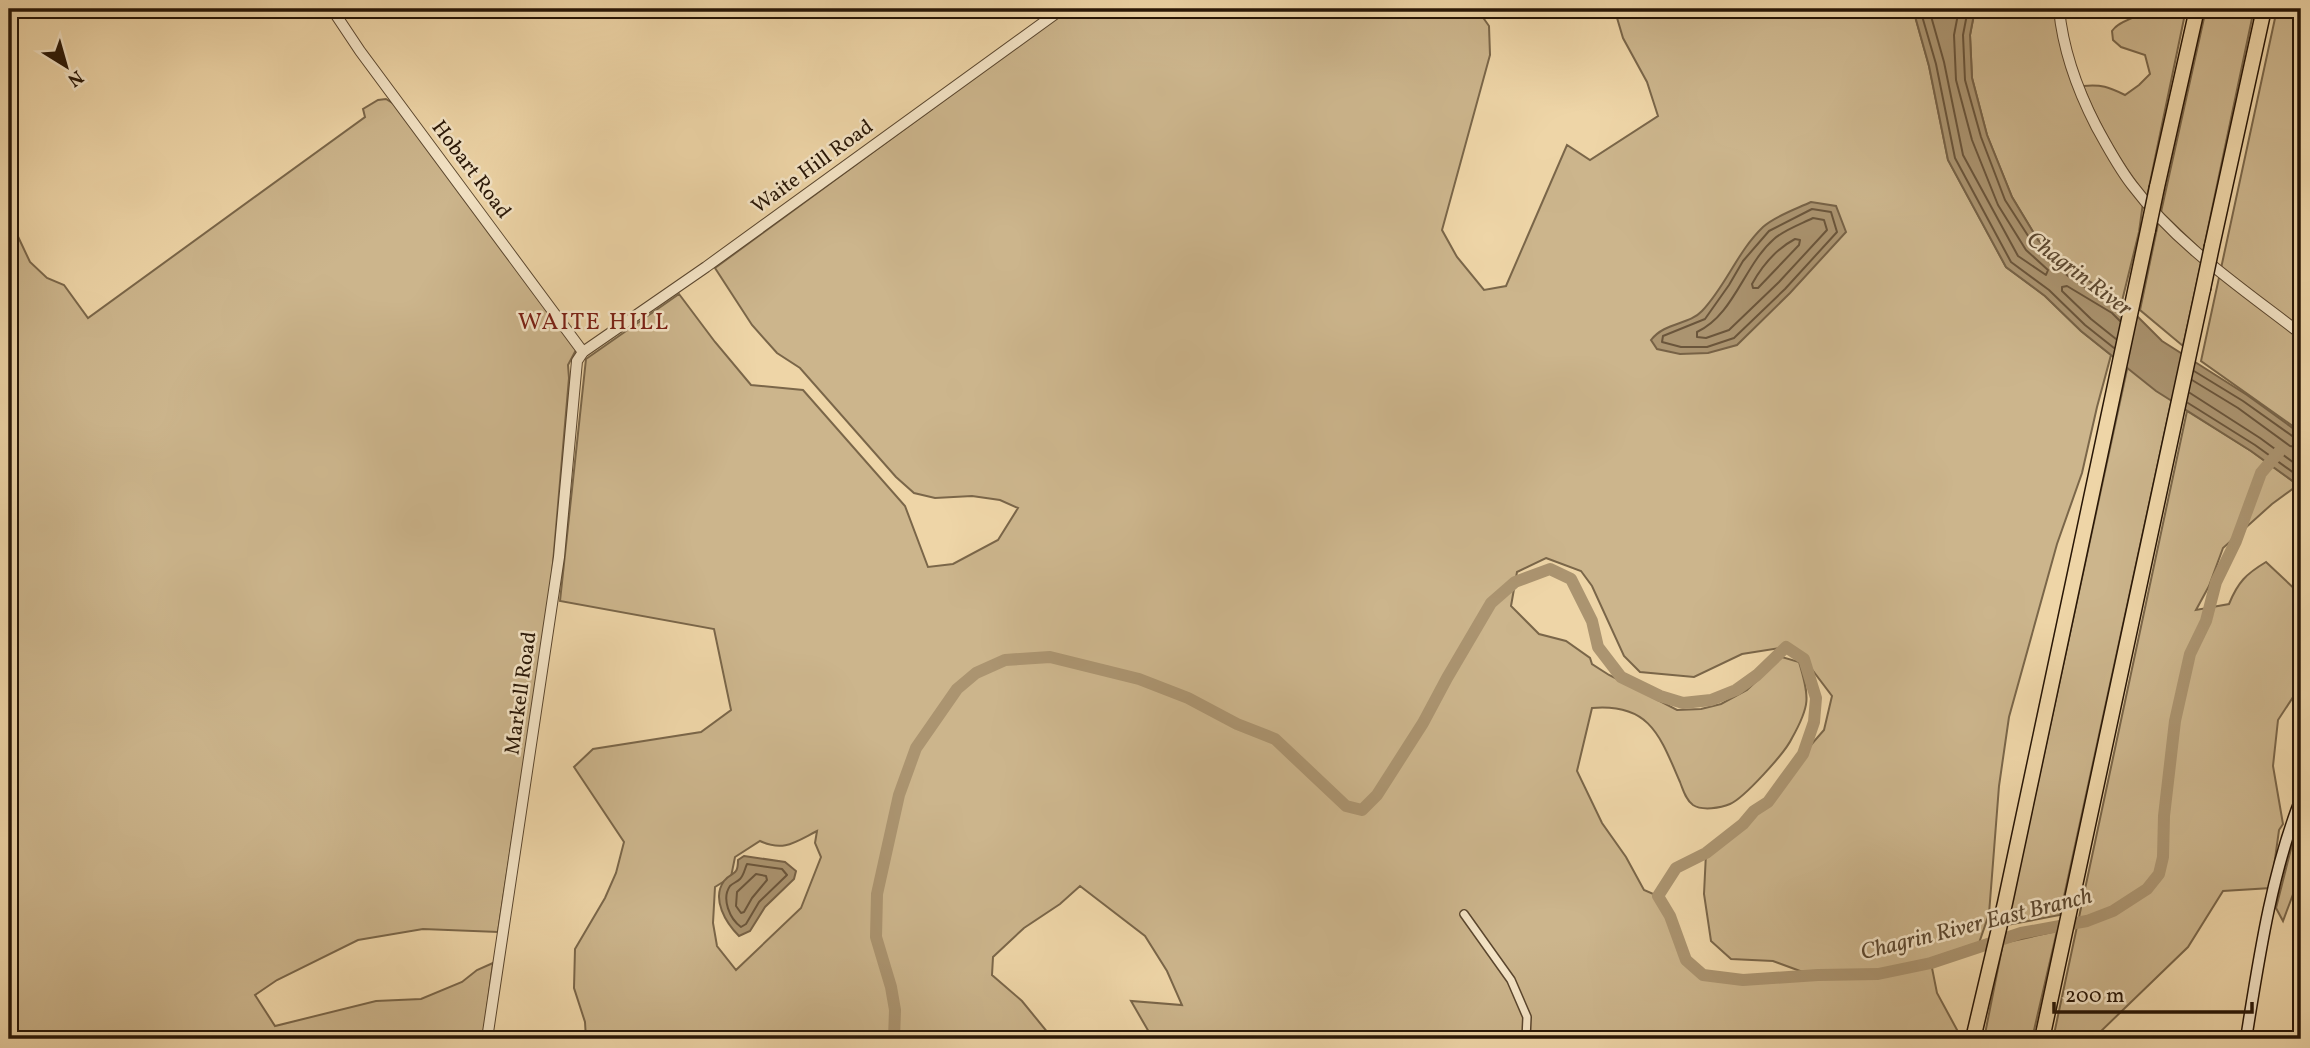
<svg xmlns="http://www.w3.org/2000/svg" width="2310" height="1048" viewBox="0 0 2310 1048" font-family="Vollkorn,serif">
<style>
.green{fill:#ccb58c;stroke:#7a6649;stroke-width:2;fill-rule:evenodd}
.water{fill:#ab9470;stroke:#776246;stroke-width:2}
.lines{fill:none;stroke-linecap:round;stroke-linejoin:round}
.shore{stroke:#6a553b;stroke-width:2}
.river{stroke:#ab9470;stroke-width:12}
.minor-casing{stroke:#5a462e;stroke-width:10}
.tertiary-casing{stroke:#5a462e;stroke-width:12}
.secondary-casing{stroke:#281606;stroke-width:13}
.motorway-casing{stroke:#281606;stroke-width:17}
.minor{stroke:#f4e4c6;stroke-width:7}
.tertiary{stroke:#f4e4c6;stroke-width:10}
.secondary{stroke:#f4e4c6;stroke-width:10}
.motorway{stroke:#eed5a7;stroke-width:14}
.motorway-bridge-casing{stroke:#281606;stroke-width:17;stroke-linecap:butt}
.motorway-bridge{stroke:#eed5a7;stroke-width:14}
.labels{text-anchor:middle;stroke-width:5;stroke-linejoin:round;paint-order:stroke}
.street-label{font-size:21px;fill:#281606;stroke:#f4e4c6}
.water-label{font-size:23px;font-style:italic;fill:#5c4830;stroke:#f4e4c6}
.quarter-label{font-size:24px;letter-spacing:2px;fill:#7a1f14;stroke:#f4e4c6}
</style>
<rect width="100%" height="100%" fill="#eed5a7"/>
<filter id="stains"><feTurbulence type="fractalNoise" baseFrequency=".00286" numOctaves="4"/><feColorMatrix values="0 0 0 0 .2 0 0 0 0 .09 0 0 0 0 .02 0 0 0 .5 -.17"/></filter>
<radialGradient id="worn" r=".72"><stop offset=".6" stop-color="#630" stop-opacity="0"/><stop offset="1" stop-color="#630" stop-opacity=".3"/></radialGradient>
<g class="green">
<path d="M1068,9H1284L1304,18L1348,9H1477L1489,26L1490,55L1442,230L1457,257L1484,290L1506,286L1567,145L1590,160L1658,116L1647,82L1623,38L1615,11L1616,9H1913L1929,66L1948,160L2006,267L2045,296L2081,331L2111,355L2097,407L2082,473L2057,544L2009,717L1999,786L1989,914L1978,946L1931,963L1937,993L1962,1039H1153L1131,1001L1182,1005L1167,971L1145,936L1080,886L1060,904L1024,928L993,957L992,975L1022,1001L1053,1039H586L585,1022L574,988L575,949L605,898L616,873L624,842L574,767L593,749L701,732L731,710L714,629L560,601L586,359L679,294L715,342L751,385L803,390L905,506L928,567L953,564L998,540L1018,508L1000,500L972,496L935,498L914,493L896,477L800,368L777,353L752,325L715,268ZM1546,558L1581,571L1592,586L1624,656L1640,672L1694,677L1742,654L1786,647L1804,659L1832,696L1824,730L1803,754L1768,802L1754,811L1743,824L1706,853L1704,894L1711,941L1731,959L1773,961L1811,975L1743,980L1703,975L1686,960L1670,916L1658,896L1644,890L1626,857L1602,823L1577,771L1592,708C1650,703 1660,736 1680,782C1683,790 1686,800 1693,805C1702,811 1721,808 1730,804C1744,798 1785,753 1792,738C1810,706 1810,698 1799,662L1782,657L1747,690L1721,704L1701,709L1677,710L1609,675L1592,664L1590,658L1566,641L1539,634L1511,606L1517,572ZM817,831L815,843L821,857L801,908L736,970L717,946L713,923L715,887L731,877L735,857L760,841C784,852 795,842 817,831Z"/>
<polygon points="1975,9 2056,9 2069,72 2143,203 2139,232 2122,301 2072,271 2038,240 2012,197 1987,135 1972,78 1970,35"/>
<path d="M2147,9H2186L2147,197C2121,163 2099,126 2083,86C2101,84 2109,87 2125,95L2139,85L2150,74L2145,55L2121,47L2113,40L2112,31C2119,20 2137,19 2147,9Z"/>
<polygon points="2206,9 2254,9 2203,252 2161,212"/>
<polygon points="2277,9 2301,9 2301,432 2201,361"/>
<polygon points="386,99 394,104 576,350 568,365 569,378 551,586 498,932 423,929 358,940 277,980 255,995 275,1026 376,1001 421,999 462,982 477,970 493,963 483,1039 9,1039 9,729 17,706 9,695 9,225 14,228 30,262 47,278 64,285 88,318 365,117 363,109 378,100"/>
<polygon points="2159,219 2202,259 2183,346 2140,310"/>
<polygon points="2131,351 2174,389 2060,915 2007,925"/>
<path d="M2187,411L2251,451L2298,485L2272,504L2223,548L2209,586L2196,610L2229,604C2238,582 2246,574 2266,562L2301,595V685L2278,720L2273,766L2283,824L2279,830L2271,888L2223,891L2188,947L2097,1035L2098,1039H2053Z"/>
<polygon points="2301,820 2301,873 2283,921 2276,908 2295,833"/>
<polygon points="2057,931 2032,1039 1984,1039 2003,943"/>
</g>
<g class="water">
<polygon points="1913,9 1975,9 1970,35 1972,78 1987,135 2012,197 2038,240 2072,271 2122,301 2162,341 2247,395 2301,434 2301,487 2251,451 2156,391 2081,331 2045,296 2006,267 1948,160 1929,66"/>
<path d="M1811,202L1836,206L1846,232L1790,293L1737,345L1708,353L1680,354L1657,349L1651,340C1665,322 1689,325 1702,311C1726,286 1737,252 1763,227C1775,216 1796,209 1811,202Z"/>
<path d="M744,856L785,862L796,871L794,879L765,907L750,931L739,936C726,923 711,899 724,881C732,871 738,877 738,860Z"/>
</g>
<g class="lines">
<g class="shore">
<polyline points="1920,9 1936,64 1955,158 2011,262 2049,290 2085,325 2114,348"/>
<polyline points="1929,9 1944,62 1963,155 2018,256 2046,275 2048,270 2026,250 1998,205 1972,140 1956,80 1954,35 1959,9"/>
<polyline points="1968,9 1963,35 1965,80 1981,137 2005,200 2034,245 2068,276 2122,311"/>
<polygon points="1812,209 1831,212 1837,232 1785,289 1734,338 1707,347 1681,347 1662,342 1663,336 1705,319 1729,285 1743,261 1769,231"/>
<path d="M1813,218L1824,220L1827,230L1779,282L1729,330L1706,338L1697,337V332C1734,315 1744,265 1774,239C1784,230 1801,224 1813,218Z"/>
<path d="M1795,239L1800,240L1799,245L1758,288H1753L1752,284C1762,266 1776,249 1795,239Z"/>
<polyline points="2116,339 2091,319 2062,291 2062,287 2067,286 2112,313 2120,321"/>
<polyline points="2194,371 2243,401 2295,438 2301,440"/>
<polyline points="2192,380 2238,408 2290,446 2301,448"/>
<polyline points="2190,393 2260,438 2301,468"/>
<polyline points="2188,403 2255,445 2301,478"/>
<path d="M747,864L782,869L787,875L759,902L746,924L741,927C730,919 721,899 730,886C733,883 737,882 740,879C744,875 745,868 747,864Z"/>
<polygon points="756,874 766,876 767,880 752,898 744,912 741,913 736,906 737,892"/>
</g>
<polyline class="river" points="894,1039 895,1010 891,987 876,937 877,894 899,795 916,748 957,689 976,673 1005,660 1050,657 1139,679 1188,698 1237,724 1275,739 1346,806 1362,810 1377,795 1423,723 1447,678 1491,603 1515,582 1550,569 1571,579 1592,621 1598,647 1621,677 1660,696 1683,703 1711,700 1736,690 1757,675 1786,647 1804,659 1816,698 1814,722 1803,754 1768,802 1754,811 1743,824 1706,853 1676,868 1658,896 1670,916 1686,960 1703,975 1743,980 1818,975 1878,974 1931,963 2021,933 2087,921 2113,911 2147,889 2159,874 2163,857 2164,816 2175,721 2190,654 2206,621 2216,582 2236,541 2261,473 2279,452"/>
<defs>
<polyline id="minor" points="1464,914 1511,980 1527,1017 1526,1039"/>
<g id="tertiary">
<polyline points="332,9 360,51 583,352"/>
<path d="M2059,9C2063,50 2077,89 2096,126C2107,146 2118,167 2132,185C2177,245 2243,289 2301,334"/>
<polyline points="487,1039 559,557 577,361 583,352 706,267 1062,9"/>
</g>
<path id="secondary" d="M2246,1039C2259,958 2271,875 2301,798"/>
<g id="motorway">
<polyline points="2157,187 2197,9"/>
<polyline points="2212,246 2264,9"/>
<polyline points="1973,1039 2005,903 2148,230"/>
<polyline points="2042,1039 2203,289"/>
</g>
</defs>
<use href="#minor" class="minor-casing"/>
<use href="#tertiary" class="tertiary-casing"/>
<use href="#secondary" class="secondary-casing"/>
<use href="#motorway" class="motorway-casing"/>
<use href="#minor" class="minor"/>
<use href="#tertiary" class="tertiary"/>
<use href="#secondary" class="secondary"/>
<use href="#motorway" class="motorway"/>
<defs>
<g id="motorway-bridge">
<polyline points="2148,230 2157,187"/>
<polyline points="2203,289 2212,246"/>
</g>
</defs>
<use href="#motorway-bridge" class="motorway-bridge-casing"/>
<use href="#motorway-bridge" class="motorway-bridge"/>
</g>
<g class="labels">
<g class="street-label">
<text transform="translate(812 166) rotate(-36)" y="7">Waite Hill Road</text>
<text transform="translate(472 169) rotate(53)" y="7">Hobart Road</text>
<text transform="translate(520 693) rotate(-82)" y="7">Markell Road</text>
</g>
<g class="water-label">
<text transform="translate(2080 273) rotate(37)" y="8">Chagrin River</text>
<text transform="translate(1976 923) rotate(-14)" y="8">Chagrin River East Branch</text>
</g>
<g class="quarter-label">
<text x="594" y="329">WAITE HILL</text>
</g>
</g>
<rect width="2310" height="1048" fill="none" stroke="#eed5a7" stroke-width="35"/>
<rect x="10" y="10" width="2289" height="1027" fill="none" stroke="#281606" stroke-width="3.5"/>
<rect x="18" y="18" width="2275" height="1013" fill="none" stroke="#281606" stroke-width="2"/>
<g transform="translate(66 66) rotate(143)" stroke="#f4e4c6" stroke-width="5" paint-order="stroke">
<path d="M0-5L12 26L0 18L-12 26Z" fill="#281606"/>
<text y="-10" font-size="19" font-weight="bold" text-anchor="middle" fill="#281606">N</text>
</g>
<path d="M2054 1002v10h198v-10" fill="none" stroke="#281606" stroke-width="3.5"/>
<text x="2065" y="1002" font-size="21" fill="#281606" stroke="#f4e4c6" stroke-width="5" paint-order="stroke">200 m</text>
<rect width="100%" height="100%" filter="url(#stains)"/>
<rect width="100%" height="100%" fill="url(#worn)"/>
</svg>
